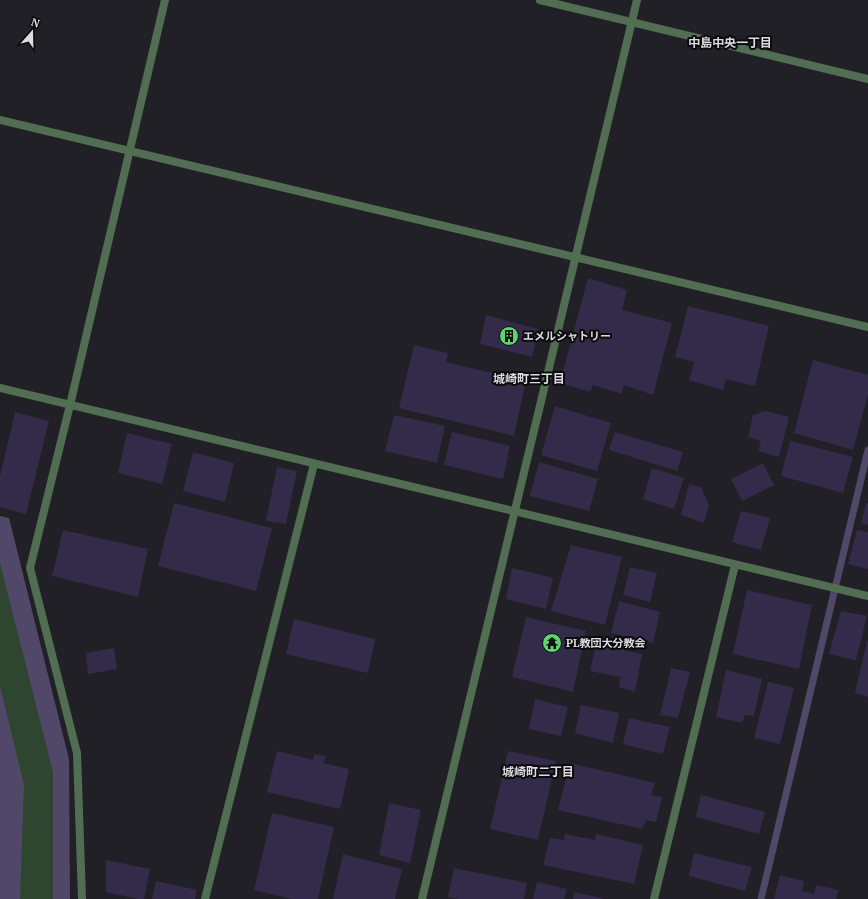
<svg xmlns="http://www.w3.org/2000/svg" width="868" height="899" viewBox="0 0 868 899" font-family="'PT Serif','Noto Sans JP',serif">
<style>
.green{fill:#2e4630}
.water{fill:#504769}
.lines{fill:none;stroke-linecap:round;stroke-linejoin:round}
.stream{stroke:#504769;stroke-width:7}
.building{fill:#342a4a}
.minor{stroke:#516d52;stroke-width:8}
.labels{text-anchor:middle;stroke-width:4;stroke-linejoin:round;paint-order:stroke}
.poi-label{font-size:11px;font-weight:bold;fill:#dcdbdf;stroke:#0b0a0d;text-anchor:start}
.neighbourhood-label{font-size:12px;font-weight:bold;fill:#dcdbdf;stroke:#0b0a0d}
</style>
<rect width="100%" height="100%" fill="#212026"/>
<polygon class="green" points="0,523 69,766 64,899 0,899"/>
<g class="water">
<polygon points="0,516 9,518 69,759 70,899 53,899 53,772 0,563"/>
<polygon points="0,686 24,785 20,899 0,899"/>
</g>
<g class="lines">
<polyline class="stream" points="761,899 868,450"/>
</g>
<g class="building">
<polygon points="588,278 627,290 622,310 672,323 653,395 624,385 622,394 593,385 590,392 560,383"/>
<polygon points="688,306 769,326 755,386 726,379 723,390 689,380 694,362 675,357"/>
<polygon points="486,315 538,329 532,357 480,344"/>
<polygon points="414,345 448,353 446,362 526,381 514,436 399,408"/>
<polygon points="813,360 868,375 868,395 853,450 794,433"/>
<polygon points="555,406 611,423 597,471 541,455"/>
<polygon points="765,411 789,417 779,457 758,451 761,441 748,437 753,415"/>
<polygon points="15,412 49,421 26,514 0,507 0,476"/>
<polygon points="394,415 445,426 437,463 385,451"/>
<polygon points="452,432 510,446 503,479 444,465"/>
<polygon points="615,432 683,452 677,471 609,450"/>
<polygon points="127,433 172,444 162,484 118,473"/>
<polygon points="790,441 853,457 843,493 781,476"/>
<polygon points="193,452 234,463 225,502 183,491"/>
<polygon points="539,462 598,479 589,511 530,496"/>
<polygon points="763,463 774,485 742,501 731,479"/>
<polygon points="277,467 297,471 286,524 266,521"/>
<polygon points="652,468 684,478 674,509 643,499"/>
<polygon points="689,484 701,487 709,505 704,523 681,515"/>
<polygon points="174,503 272,528 256,591 158,566"/>
<polygon points="866,503 868,503 868,525 861,523"/>
<polygon points="741,511 770,518 761,550 732,542"/>
<polygon points="63,530 148,549 138,597 52,576"/>
<polygon points="857,530 868,532 868,569 848,564"/>
<polygon points="571,545 622,557 605,625 551,611"/>
<polygon points="630,567 657,573 650,602 623,595"/>
<polygon points="512,568 553,578 546,609 506,599"/>
<polygon points="747,590 812,605 799,669 733,654"/>
<polygon points="619,601 660,612 653,643 611,633"/>
<polygon points="841,611 867,616 856,660 829,654"/>
<polygon points="526,617 586,631 573,692 512,677"/>
<polygon points="294,619 375,639 368,673 286,654"/>
<polygon points="867,641 868,641 868,697 855,693"/>
<polygon points="596,644 642,654 635,692 619,687 620,677 590,671"/>
<polygon points="114,648 117,669 88,674 86,653"/>
<polygon points="671,668 690,672 678,718 660,715"/>
<polygon points="726,670 762,679 754,716 745,715 742,723 716,717"/>
<polygon points="768,682 794,688 780,744 754,738"/>
<polygon points="535,699 568,707 561,736 529,729"/>
<polygon points="581,705 619,713 613,743 575,733"/>
<polygon points="629,718 670,727 663,754 623,744"/>
<polygon points="277,751 313,760 314,754 325,756 324,763 349,769 340,809 267,792"/>
<polygon points="508,751 556,761 538,840 490,829"/>
<polygon points="570,763 655,783 651,795 662,797 656,822 646,820 642,829 558,810"/>
<polygon points="701,795 765,812 759,834 696,817"/>
<polygon points="389,803 421,810 410,863 379,855"/>
<polygon points="272,813 334,827 318,899 292,899 254,890"/>
<polygon points="565,834 595,840 596,834 643,845 634,884 543,865 550,838 564,840"/>
<polygon points="694,853 752,867 745,891 689,876"/>
<polygon points="343,854 402,869 395,899 333,899"/>
<polygon points="106,860 150,869 144,899 138,899 106,892"/>
<polygon points="454,868 527,883 524,899 459,899 448,897"/>
<polygon points="780,875 804,881 802,891 814,894 816,885 838,890 836,899 774,899"/>
<polygon points="156,881 197,890 195,899 152,899"/>
<polygon points="537,882 567,889 564,899 533,899"/>
<polygon points="574,892 602,898 602,899 573,899"/>
</g>
<g class="lines">
<g class="minor">
<polyline points="540,0 868,79"/>
<polyline points="0,120 868,327"/>
<polyline points="0,388 868,596"/>
<polyline points="82,899 77,753 30,568 70,405 165,0"/>
<polyline points="205,899 314,464"/>
<polyline points="422,899 637,0"/>
<polyline points="654,899 735,565"/>
</g>
</g>
<defs>
<symbol id="building-disc" viewBox="-11 -11 22 22"><circle r="9.5" fill="#5dd56d" stroke="#0b0a0d"/><path d="M-4-6H4V6H1V3H-1V6H-4ZM-2.5-4.3h1.7v1.8h-1.7ZM.8-4.3h1.7v1.8H.8ZM-2.5-1h1.7V.8h-1.7ZM.8-1h1.7V.8H.8Z" fill="#111"/></symbol>
<symbol id="temple-disc" viewBox="-11 -11 22 22"><circle r="9.5" fill="#5dd56d" stroke="#0b0a0d"/><path d="M0-6L5-2H3V0L6.5 2.5H4V6H1.5V3h-3V6H-4V2.5H-6.5L-3 0V-2H-5Z" fill="#111"/></symbol>
</defs>
<g fill-rule="evenodd">
<use href="#building-disc" x="498" y="325" width="22" height="22"/>
<use href="#temple-disc" x="541" y="632" width="22" height="22"/>
</g>
<g class="labels">
<g class="poi-label">
<text x="523" y="340">エメルシャトリー</text>
<text x="566" y="647">PL教団大分教会</text>
</g>
<g class="neighbourhood-label">
<text x="730" y="47">中島中央一丁目</text>
<text x="529" y="383">城崎町三丁目</text>
<text x="538" y="776">城崎町二丁目</text>
</g>
</g>
<g transform="translate(32 32) rotate(20)" stroke="#0b0a0d" stroke-width="3" paint-order="stroke">
<path d="M0-3L7 15L0 10L-7 15Z" fill="#dcdbdf"/>
<text y="-6" font-size="11" font-weight="bold" text-anchor="middle" fill="#dcdbdf">N</text>
</g>
</svg>
